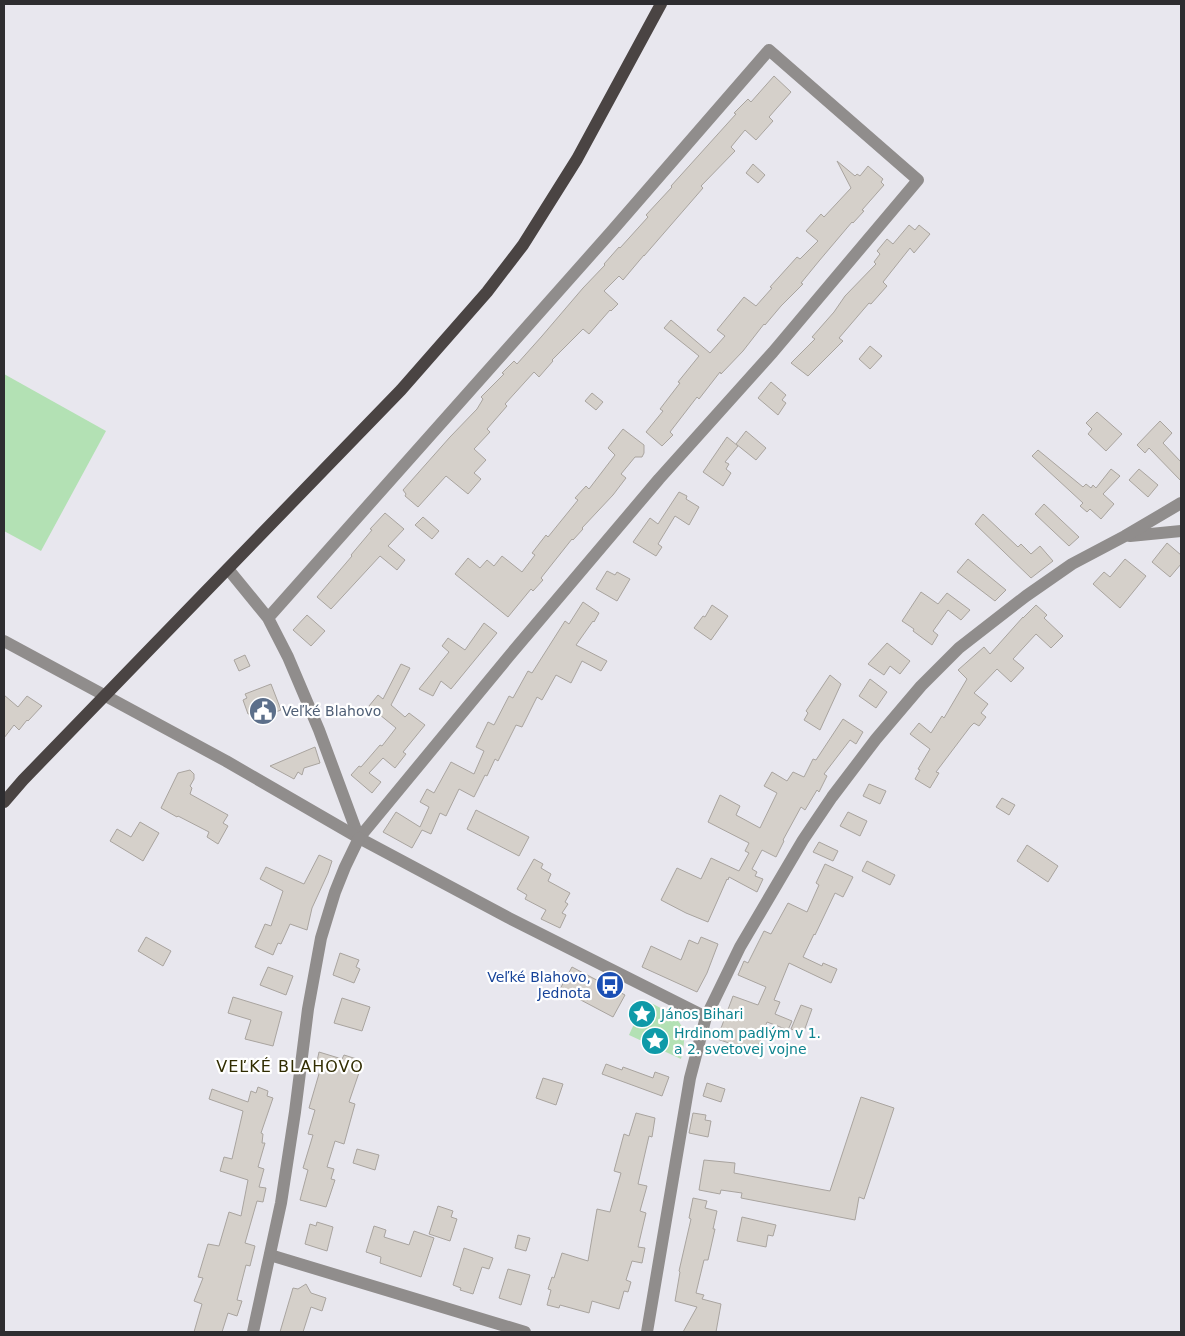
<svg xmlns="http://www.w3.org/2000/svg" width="1185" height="1336" viewBox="0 0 1185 1336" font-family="'DejaVu Sans',sans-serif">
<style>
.green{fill:#b3e1b4}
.building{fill:#d5d0ca;stroke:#a9a49f}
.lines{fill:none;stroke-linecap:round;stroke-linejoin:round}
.minor{stroke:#908d8c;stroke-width:12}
.major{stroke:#4a4443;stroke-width:12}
.labels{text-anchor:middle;stroke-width:4.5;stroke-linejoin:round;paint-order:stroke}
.service-label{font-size:14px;fill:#4e5e75;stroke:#fff;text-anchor:start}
.transit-label{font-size:14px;fill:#164399;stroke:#fff;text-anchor:end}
.culture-label{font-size:14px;fill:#0d838f;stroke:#fff;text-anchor:start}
.quarter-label{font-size:16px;letter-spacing:1px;fill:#312d02;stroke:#fff}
</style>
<rect width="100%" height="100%" fill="#e8e7ee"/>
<g class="green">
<polygon points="4,374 106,431 41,551 4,531"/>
<path d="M645,1000C676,1016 691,1021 681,1059L629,1035Z"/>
</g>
<g class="building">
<polygon points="774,76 791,92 769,117 773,121 756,140 745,130 731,147 735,151 701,186 703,188 644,256 644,255 623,280 619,276 604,291 618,304 611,311 610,310 589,334 583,329 552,360 553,361 539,377 534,372 505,404 507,406 487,429 490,432 474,449 486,460 474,473 481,479 468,494 446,476 418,507 405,496 406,494 403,490 450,437 477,409 483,399 481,397 504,374 502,373 514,361 517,364 542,336 583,288 605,265 604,264 619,247 620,248 648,217 646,215 672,187 671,186 736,114 734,113 748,99 751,102"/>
<polygon points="837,161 855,176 857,174 860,176 868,166 883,179 881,182 884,185 862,210 864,211 853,223 852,222 819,261 801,283 803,284 781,306 765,325 764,324 743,351 721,374 720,372 699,399 697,397 670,432 673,435 662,446 646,432 663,411 660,409 680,383 678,382 699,356 664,328 671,320 710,353 725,336 717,330 744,297 756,306 772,288 770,287 797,257 800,259 818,241 806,231 821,214 824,217 851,188"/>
<polygon points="753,164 765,175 758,183 746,173"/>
<polygon points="909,225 915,230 919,225 930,234 914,253 910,248 883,282 887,286 871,304 869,303 839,338 843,341 808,376 791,363 815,339 812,337 834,312 845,296 876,264 874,262 880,254 877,251 887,239 893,244"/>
<polygon points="870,346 882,356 870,369 859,359"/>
<polygon points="771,382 786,395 782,400 786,403 778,415 758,398"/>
<polygon points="592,393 603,402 596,410 585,401"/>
<polygon points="1097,412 1122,434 1106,451 1088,434 1092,429 1086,423"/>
<polygon points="1160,421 1172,433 1163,443 1181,462 1181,481 1149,448 1145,453 1137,445"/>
<polygon points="623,429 644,445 644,453 642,457 635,457 621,474 626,478 613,495 582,528 583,529 573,540 572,539 541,578 543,580 533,591 531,589 508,617 455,574 468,558 480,568 487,560 494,566 502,556 522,572 535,555 532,553 546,535 548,537 578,500 575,498 586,486 589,489 615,455 608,448"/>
<polygon points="746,431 766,448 756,460 736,444"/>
<polygon points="727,437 738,446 725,462 729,464 726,469 731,473 723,486 703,472"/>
<polygon points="1038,450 1083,487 1086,484 1091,488 1093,485 1096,488 1111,469 1120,476 1103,494 1114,504 1101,519 1090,509 1087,512 1080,506 1083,503 1032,456"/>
<polygon points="1139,469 1158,485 1148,497 1129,480"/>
<polygon points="679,492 687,496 686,499 699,507 689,525 675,516 658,544 662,547 656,556 633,542 650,518 658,524"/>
<polygon points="1044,504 1079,537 1069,546 1035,514"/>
<polygon points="385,513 404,529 388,546 405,560 397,570 380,556 331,609 317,597 352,556 351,555 372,530 370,529"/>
<polygon points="983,514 1018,547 1021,544 1031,554 1040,546 1053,561 1031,578 975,524"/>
<polygon points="423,517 439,531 432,539 415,525"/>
<polygon points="1167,543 1181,555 1181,564 1170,577 1152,562"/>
<polygon points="968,559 1006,590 995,601 957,572"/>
<polygon points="1125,559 1146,576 1120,608 1093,584 1104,572 1110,577"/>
<polygon points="607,571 615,575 617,572 630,579 617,601 596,589"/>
<polygon points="921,592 938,604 947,593 970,610 961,620 948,610 933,631 938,635 932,645 913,631 914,629 902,621"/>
<polygon points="583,602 599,613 594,622 593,621 576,645 607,661 601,671 582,661 571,683 556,675 542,700 537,697 522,727 516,725 498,761 495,759 487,776 485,775 474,797 459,789 446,816 440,813 431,834 422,830 412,848 383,832 396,812 420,827 429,807 420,802 427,789 434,793 451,762 474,774 484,751 476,747 488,722 494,725 509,696 513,698 528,671 532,673 565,621 569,624"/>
<polygon points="712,605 728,616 711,640 694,628 703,616 705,617"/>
<polygon points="1036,605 1047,615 1044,618 1063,636 1051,648 1036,634 1013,659 1024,668 1011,682 997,669 974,693 988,704 981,713 986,717 979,726 974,723 970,727 936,772 939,773 930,788 915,779 920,770 918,769 930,749 910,734 919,723 931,733 942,716 944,718 967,679 958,670 984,647 990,654 1023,617 1023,618"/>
<polygon points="307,615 325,631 311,646 293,630"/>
<polygon points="484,623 497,633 451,689 441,681 433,696 419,689 449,652 442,646 448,638 465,650"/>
<polygon points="887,643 910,661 900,674 890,666 884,675 868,664"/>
<polygon points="245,655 250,666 239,671 234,660"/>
<polygon points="401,664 410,668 391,705 405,717 409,713 425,725 403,752 406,754 395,768 383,758 369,773 381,782 372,793 351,775 359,766 361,767 380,745 382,746 396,728 369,706 378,695 383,699"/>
<polygon points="830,675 841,684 820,730 804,720 808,713 806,711"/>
<polygon points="870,679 887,692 876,708 859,696"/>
<polygon points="271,684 281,710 254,720 252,713 248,714 243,700 247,698 245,694"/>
<polygon points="4,695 18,707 27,696 42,706 28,721 27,720 19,730 14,725 4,738"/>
<polygon points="843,719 863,732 856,744 850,740 824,774 827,776 819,792 817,790 805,810 801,807 783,840 784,841 776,857 762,850 752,869 757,872 755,876 763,879 757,892 729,877 728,880 727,879 708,922 686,913 661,900 677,868 701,879 711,858 739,871 749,853 745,851 749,843 708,822 720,795 740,806 736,815 760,828 777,793 764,786 772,772 787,781 793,772 804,777 813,759 816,760"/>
<polygon points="315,747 320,763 304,768 302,775 298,772 294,779 270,766"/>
<polygon points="190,770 194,774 194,779 190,786 192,788 190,794 228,815 223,823 228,826 218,844 207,837 209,832 178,816 177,817 161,808 178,773"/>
<polygon points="869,784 886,791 880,804 863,796"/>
<polygon points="1002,798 1015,805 1009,815 996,807"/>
<polygon points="476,810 529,837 519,856 467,829"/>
<polygon points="848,812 867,821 860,836 840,826"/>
<polygon points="140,822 159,833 143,861 110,841 117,829 131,837"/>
<polygon points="819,842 838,851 833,861 813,852"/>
<polygon points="1027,845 1058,866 1048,882 1017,861"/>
<polygon points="319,855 332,861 328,873 312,908 307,930 290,924 281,944 278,943 273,955 255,947 265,924 271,926 283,891 260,879 266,867 304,884"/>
<polygon points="534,859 543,864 541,868 551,874 548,881 570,893 565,902 568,904 562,913 566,915 560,928 541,919 546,910 525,899 527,895 517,889"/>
<polygon points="867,861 895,875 890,885 862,871"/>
<polygon points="825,864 853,877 843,897 835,893 815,935 814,934 803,957 822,966 823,963 837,969 831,983 789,963 774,1000 780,1002 775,1014 792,1021 788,1030 767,1022 756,1052 717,1039 733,996 758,1005 766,987 738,975 744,961 748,963 764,931 771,934 788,903 807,912 819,885 816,883"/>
<polygon points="146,937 171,951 163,966 138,951"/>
<polygon points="701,937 718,944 707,973 697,992 642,967 651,946 681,960 689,940 698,944"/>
<polygon points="340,953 359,960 356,967 360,969 354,983 333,975"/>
<polygon points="268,967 293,976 286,995 260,985"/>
<polygon points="572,967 625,995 613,1017 560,989"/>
<polygon points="233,997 282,1012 273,1046 245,1039 251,1020 228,1013"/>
<polygon points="342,998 370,1007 362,1031 334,1023"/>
<polygon points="801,1005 812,1009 803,1034 791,1029"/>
<polygon points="319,1052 342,1059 344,1055 363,1061 349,1102 355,1104 344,1144 335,1141 327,1167 334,1169 331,1179 335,1180 326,1207 300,1200 308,1170 303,1168 313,1135 308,1134 315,1110 309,1108 321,1067 316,1066"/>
<polygon points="606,1064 622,1070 623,1067 653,1078 655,1072 669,1077 662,1096 602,1074"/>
<polygon points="543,1078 563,1084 556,1105 536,1098"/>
<polygon points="707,1083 725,1089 721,1102 703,1096"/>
<polygon points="258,1087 268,1091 267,1096 273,1098 261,1133 263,1134 262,1143 265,1143 258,1167 264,1169 259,1187 266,1188 263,1202 257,1201 245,1243 255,1246 250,1266 246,1265 237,1300 242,1301 237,1316 228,1313 222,1332 194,1332 202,1304 194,1301 203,1278 198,1277 208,1244 219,1246 229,1212 241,1216 248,1180 220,1171 224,1157 232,1159 243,1111 209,1099 212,1089 248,1102 251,1091 256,1093"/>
<polygon points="861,1097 894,1108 864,1199 859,1197 855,1220 741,1198 742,1193 721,1190 720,1194 699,1190 704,1160 735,1163 734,1173 830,1191"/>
<polygon points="636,1113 655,1118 652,1137 649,1136 638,1184 647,1186 640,1211 646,1213 638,1247 645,1248 642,1263 632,1261 626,1280 631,1282 628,1292 624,1291 619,1309 592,1301 589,1313 560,1305 559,1308 547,1305 551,1290 548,1289 552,1277 554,1278 562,1253 588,1261 597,1209 610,1212 621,1173 614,1171 624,1134 629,1136"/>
<polygon points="693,1113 706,1115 705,1120 711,1121 708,1137 689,1133"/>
<polygon points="357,1149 379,1155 375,1170 353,1163"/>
<polygon points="693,1198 707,1201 705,1208 717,1211 713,1229 715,1229 708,1260 704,1260 696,1293 704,1295 702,1299 721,1304 716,1332 683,1332 697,1307 675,1301 680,1272 679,1271 691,1219 689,1218"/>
<polygon points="438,1206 453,1211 451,1217 457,1219 450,1241 429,1234"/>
<polygon points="742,1217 776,1225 773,1236 768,1235 766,1247 737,1241"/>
<polygon points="317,1222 333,1227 327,1251 305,1244 310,1224 316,1226"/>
<polygon points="374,1226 386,1230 384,1237 409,1245 414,1231 434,1238 421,1277 380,1263 381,1257 366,1252"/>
<polygon points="518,1235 530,1238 526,1251 515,1248"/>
<polygon points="464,1248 493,1258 489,1269 482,1267 473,1294 460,1290 461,1288 453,1285"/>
<polygon points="508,1269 530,1275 521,1305 499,1298"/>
<polygon points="306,1284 311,1293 326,1298 322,1311 311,1307 303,1332 280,1332 293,1288 298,1289"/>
</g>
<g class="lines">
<g class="minor">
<polyline points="1130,536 1181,531"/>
<polyline points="228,569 268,618 288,657 319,730 359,838 510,655 659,479 773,352 918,180 769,50 611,232 268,618"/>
<polyline points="4,641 226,761 359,838 509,918 706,1017"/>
<polyline points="270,1255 525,1332"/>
<polyline points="253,1332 281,1203 295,1112 308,1009 321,938 335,892 345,867 359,838"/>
<polyline points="647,1332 690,1078 706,1017 740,947 803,840 832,797 876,739 921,686 959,648 1026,596 1072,564 1125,536 1181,503"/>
</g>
<polyline class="major" points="4,802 23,780 401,390 487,292 523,245 577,159 661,4"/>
</g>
<defs>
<symbol id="civic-disc" viewBox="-11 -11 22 22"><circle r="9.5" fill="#5c6f8a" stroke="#fff"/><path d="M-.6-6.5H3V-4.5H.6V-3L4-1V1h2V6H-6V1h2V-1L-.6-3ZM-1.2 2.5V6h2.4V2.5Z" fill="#fff"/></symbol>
<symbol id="bus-disc" viewBox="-11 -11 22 22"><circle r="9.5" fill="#1a4fb4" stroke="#fff"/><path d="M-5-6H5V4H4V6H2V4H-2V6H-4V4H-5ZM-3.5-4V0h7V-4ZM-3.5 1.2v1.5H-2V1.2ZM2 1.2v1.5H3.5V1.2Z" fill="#fff"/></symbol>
<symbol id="sight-disc" viewBox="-11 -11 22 22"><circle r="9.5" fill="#0f9aa8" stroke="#fff"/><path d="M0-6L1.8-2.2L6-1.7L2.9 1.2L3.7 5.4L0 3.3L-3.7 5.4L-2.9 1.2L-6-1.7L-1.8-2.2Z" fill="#fff"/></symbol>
</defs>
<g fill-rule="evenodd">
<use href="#civic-disc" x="247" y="695" width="32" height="32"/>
<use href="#bus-disc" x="594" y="969" width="32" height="32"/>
<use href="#sight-disc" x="626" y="998" width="32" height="32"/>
<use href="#sight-disc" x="639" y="1025" width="32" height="32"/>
</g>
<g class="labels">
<g class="service-label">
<text x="282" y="716">Veľké Blahovo</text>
</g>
<g class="transit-label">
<text x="591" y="982">Veľké Blahovo,<tspan x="591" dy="16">Jednota</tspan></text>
</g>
<g class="culture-label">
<text x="661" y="1019">János Bihari</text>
<text x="674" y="1038">Hrdinom padlým v 1.<tspan x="674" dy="16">a 2. svetovej vojne</tspan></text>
</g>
<g class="quarter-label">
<text x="290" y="1072">VEĽKÉ BLAHOVO</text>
</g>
</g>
<rect width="1185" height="1336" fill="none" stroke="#2e2d30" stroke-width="10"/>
</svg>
